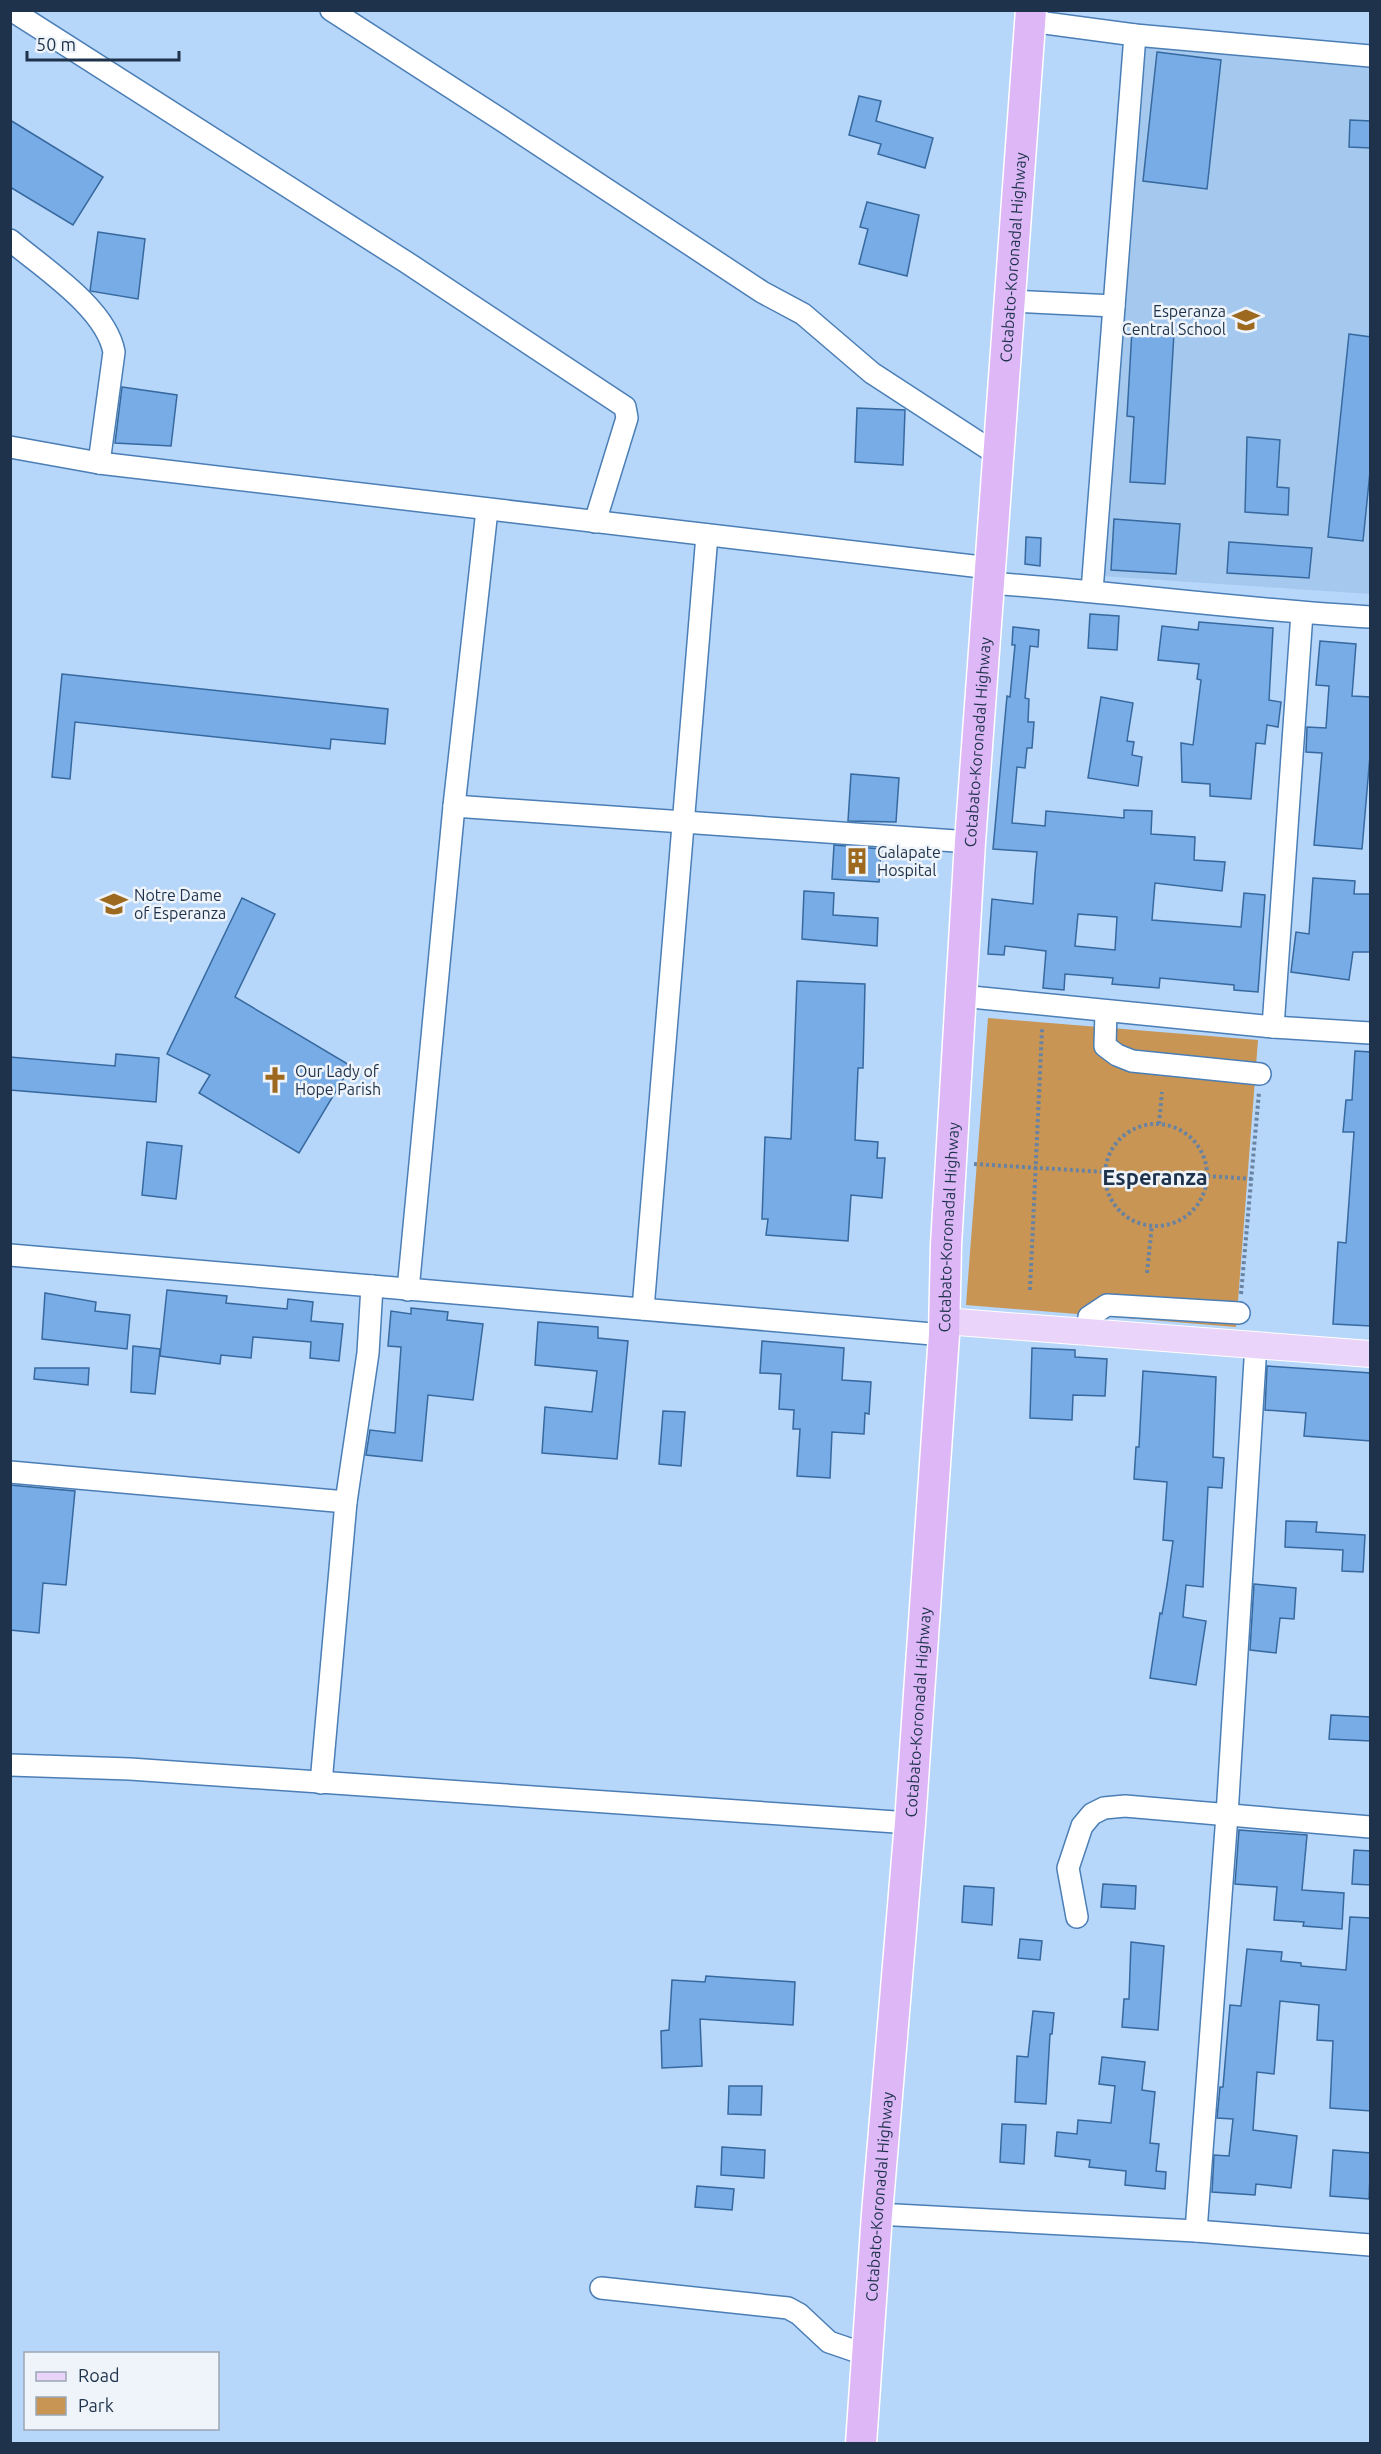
<svg xmlns="http://www.w3.org/2000/svg" width="1381" height="2454" viewBox="0 0 1381 2454" font-family="Ubuntu,sans-serif">
<style>
.built{fill:#a5c8ef}
.green{fill:#c99554}
.building{fill:#77ace6;stroke:#37699f;stroke-width:1.5;fill-rule:evenodd}
.lines{fill:none;stroke-linecap:round;stroke-linejoin:round}
.minor-casing{stroke:#4b7eb5;stroke-width:24}
.major-casing{stroke:#fff;stroke-width:28}
.highway-casing{stroke:#fff;stroke-width:33}
.path{stroke:#6983a1;stroke-width:4;stroke-dasharray:3 3;stroke-linecap:butt}
.minor{stroke:#fff;stroke-width:21}
.major{stroke:#ebd4fa;stroke-width:26}
.highway{stroke:#ddb7f6;stroke-width:30}
.labels{text-anchor:middle;stroke-width:5;stroke-linejoin:round;paint-order:stroke}
.street-label{font-size:16px;fill:#1e334b;stroke:#eff4fa}
.poi-label{font-size:16px;fill:#1e334b;stroke:#eff4fa;text-anchor:start}
.district-label{font-size:22px;font-weight:bold;fill:#1e334b;stroke:#eff4fa}
</style>
<rect width="100%" height="100%" fill="#b6d6fa"/>
<polygon class="built" points="1141,44 1370,65 1370,594 1102,576"/>
<polygon class="green" points="988,1018 1258,1040 1236,1327 966,1305"/>
<g class="building">
<polygon points="1157,52 1221,60 1207,189 1143,181"/>
<polygon points="859,96 881,101 876,121 933,138 925,168 878,154 881,144 849,135"/>
<polygon points="10,120 103,177 73,225 10,187"/>
<polygon points="1350,120 1371,121 1371,148 1349,147"/>
<polygon points="867,202 919,215 907,276 859,264 868,229 860,227"/>
<polygon points="98,232 145,239 138,299 90,291"/>
<polygon points="1132,330 1174,333 1165,484 1130,482 1134,417 1127,416"/>
<polygon points="1349,334 1371,337 1371,462 1363,541 1328,537"/>
<polygon points="122,387 177,395 171,446 115,443"/>
<polygon points="857,408 905,410 903,465 855,462"/>
<polygon points="1247,437 1280,440 1277,487 1289,488 1288,515 1245,512"/>
<polygon points="1114,519 1180,524 1176,574 1111,570"/>
<polygon points="1026,537 1041,538 1040,566 1025,564"/>
<polygon points="1229,542 1312,548 1309,578 1227,573"/>
<polygon points="1090,614 1119,616 1117,650 1088,648"/>
<polygon points="1199,622 1273,628 1269,700 1281,702 1278,727 1267,725 1265,744 1256,743 1251,799 1210,796 1210,784 1182,782 1181,743 1193,745 1201,680 1197,679 1199,664 1158,660 1162,626 1198,630"/>
<path d="M1013,627L1039,630L1038,647L1030,646L1025,698L1029,699L1028,722H1034L1032,748H1027L1025,768L1017,767L1012,823L1045,826L1046,811L1124,818V810L1152,811L1151,834L1195,837L1194,860L1225,862L1222,891L1155,883L1152,920L1241,927L1244,893L1265,895L1258,992L1234,990V985L1160,978L1159,988L1112,984L1113,978L1065,974L1064,990L1043,988L1046,951L1005,946L1004,955L988,954L992,899L1033,904L1035,873L1037,852L993,849L1007,696L1010,697L1015,645H1012ZM1078,914L1117,917L1115,950L1075,946Z"/>
<polygon points="1320,641 1356,644 1352,696 1371,697 1371,744 1362,849 1314,845 1322,753 1306,752 1307,727 1326,728 1329,686 1316,685"/>
<polygon points="62,674 388,709 385,744 331,739 330,749 75,722 70,779 52,777"/>
<polygon points="1101,697 1133,703 1127,741 1134,742 1132,755 1142,757 1138,786 1088,778"/>
<polygon points="851,774 899,778 896,822 848,821"/>
<polygon points="834,845 881,849 879,882 832,879"/>
<polygon points="1313,878 1355,881 1354,894 1371,894 1371,952 1353,952 1349,980 1291,972 1296,932 1309,934"/>
<polygon points="804,891 834,893 833,915 878,918 877,946 802,939"/>
<polygon points="242,898 275,914 235,997 351,1066 299,1153 199,1093 210,1075 167,1054"/>
<polygon points="797,981 865,984 863,1068 858,1068 855,1140 878,1142 877,1158 885,1158 882,1198 851,1195 848,1241 766,1235 768,1219 762,1219 765,1137 791,1139"/>
<polygon points="1355,1051 1371,1052 1371,1326 1333,1324 1338,1242 1346,1243 1354,1132 1343,1132 1346,1100 1352,1100"/>
<polygon points="116,1054 159,1058 156,1102 10,1090 10,1057 115,1066"/>
<polygon points="147,1142 182,1146 176,1199 142,1195"/>
<polygon points="167,1290 227,1296 226,1303 287,1309 288,1299 313,1302 311,1321 343,1324 339,1361 310,1358 311,1342 253,1337 251,1358 221,1355 220,1364 160,1356"/>
<polygon points="45,1293 96,1302 95,1311 130,1315 127,1349 42,1339"/>
<polygon points="411,1308 448,1312 447,1320 483,1324 473,1400 428,1395 422,1461 366,1455 370,1430 395,1433 401,1347 388,1346 391,1311 411,1314"/>
<polygon points="538,1322 598,1327 598,1338 628,1341 617,1459 542,1453 545,1407 592,1412 597,1371 535,1365"/>
<polygon points="762,1341 844,1348 842,1380 871,1382 869,1414 865,1413 864,1434 832,1432 830,1478 797,1476 800,1429 793,1429 794,1410 779,1409 781,1374 760,1373"/>
<polygon points="133,1346 160,1349 155,1394 131,1392"/>
<polygon points="1032,1348 1075,1350 1075,1357 1107,1359 1105,1396 1073,1395 1072,1420 1030,1418"/>
<polygon points="1267,1366 1371,1373 1371,1441 1304,1436 1306,1413 1265,1410"/>
<polygon points="35,1368 89,1368 88,1385 34,1379"/>
<polygon points="1143,1371 1216,1377 1213,1457 1224,1458 1222,1488 1208,1487 1203,1587 1186,1585 1183,1617 1206,1621 1196,1685 1150,1678 1160,1613 1162,1614 1167,1585 1173,1541 1163,1540 1167,1482 1134,1479 1136,1447 1139,1447"/>
<polygon points="663,1411 685,1412 681,1466 659,1464"/>
<polygon points="10,1485 75,1491 66,1585 43,1583 39,1633 10,1630"/>
<polygon points="1286,1521 1317,1522 1316,1532 1365,1535 1363,1572 1342,1571 1343,1550 1285,1547"/>
<polygon points="1254,1584 1296,1588 1294,1619 1280,1618 1276,1653 1250,1650"/>
<polygon points="1331,1715 1371,1717 1371,1741 1329,1739"/>
<polygon points="1239,1830 1307,1835 1302,1890 1344,1893 1342,1929 1303,1926 1304,1922 1274,1920 1277,1887 1235,1884"/>
<polygon points="1354,1850 1371,1851 1371,1885 1352,1884"/>
<polygon points="1103,1884 1136,1886 1135,1909 1101,1907"/>
<polygon points="964,1886 994,1888 992,1925 962,1922"/>
<polygon points="1350,1917 1371,1918 1371,2111 1330,2108 1333,2041 1317,2040 1319,2005 1280,2001 1274,2074 1257,2072 1253,2130 1297,2136 1291,2188 1256,2184 1255,2195 1212,2192 1214,2155 1229,2156 1233,2119 1217,2118 1220,2087 1223,2087 1230,2005 1241,2006 1247,1949 1282,1952 1281,1961 1301,1963 1301,1966 1346,1970"/>
<polygon points="1020,1939 1042,1941 1040,1960 1018,1958"/>
<polygon points="1131,1942 1164,1946 1158,2030 1122,2027 1124,1999 1129,1999"/>
<polygon points="706,1976 795,1982 793,2025 700,2019 702,2066 662,2068 661,2031 669,2030 672,1980 705,1982"/>
<polygon points="1033,2011 1054,2013 1052,2034 1050,2034 1046,2104 1015,2102 1017,2056 1028,2057"/>
<polygon points="1102,2057 1145,2062 1142,2090 1155,2092 1150,2143 1159,2144 1156,2171 1166,2172 1165,2189 1125,2185 1126,2171 1089,2167 1090,2160 1055,2156 1057,2132 1077,2134 1078,2120 1111,2123 1115,2086 1099,2084"/>
<polygon points="729,2086 762,2086 761,2115 728,2114"/>
<polygon points="1002,2124 1026,2125 1024,2164 1000,2162"/>
<polygon points="722,2147 765,2150 764,2178 721,2175"/>
<polygon points="1333,2150 1371,2153 1369,2199 1330,2196"/>
<polygon points="697,2186 734,2189 732,2210 695,2207"/>
</g>
<g class="lines">
<defs>
<g id="minor">
<polyline points="11,10 406,262 625,407 627,418 595,522"/>
<polyline points="331,10 506,123 762,292 803,314 872,373 998,455"/>
<polyline points="1030,21 1135,35 1370,56"/>
<path d="M10,240C43,268 106,308 114,352L99,463"/>
<polyline points="1010,301 1114,306"/>
<polyline points="10,447 99,463 990,568"/>
<path d="M989,583C1116,592 1243,610 1370,617"/>
<polyline points="1092,591 1135,35"/>
<polyline points="454,806 970,842"/>
<polyline points="961,996 1273,1027 1370,1033"/>
<polyline points="1106,1011 1105,1046 1117,1055 1132,1061 1260,1074"/>
<polyline points="1273,1027 1302,613"/>
<polyline points="10,1255 944,1335"/>
<polyline points="408,1290 454,806 487,510"/>
<polyline points="643,1309 707,535"/>
<polyline points="1086,1334 1089,1317 1107,1305 1239,1313"/>
<polyline points="10,1472 346,1502"/>
<polyline points="10,1765 130,1769 910,1823"/>
<polyline points="321,1783 346,1502 368,1353 372,1286"/>
<polyline points="1077,1917 1068,1868 1082,1826 1092,1814 1104,1808 1125,1806 1370,1827"/>
<polyline points="877,2214 1196,2231 1370,2245"/>
<polyline points="1196,2231 1227,1815 1256,1344"/>
<polyline points="601,2288 788,2308 799,2314 829,2342 867,2355"/>
</g>
<polyline id="major" points="944,1321 1370,1354"/>
<g id="highway">
<path id="s1" d="M861,2444L877,2214L910,1823L944,1335L946,1245L970,842L1031,10"/>
</g>
</defs>
<use href="#minor" class="minor-casing"/>
<use href="#major" class="major-casing"/>
<use href="#highway" class="highway-casing"/>
<g class="path">
<polyline points="1159,1124 1162,1092"/>
<circle cx="1156" cy="1175" r="51"/>
<polyline points="974,1164 1105,1172"/>
<polyline points="1207,1176 1253,1179"/>
<polyline points="1147,1273 1152,1225"/>
<polyline points="1030,1290 1042,1029"/>
<polyline points="1241,1294 1259,1092"/>
</g>
<use href="#minor" class="minor"/>
<use href="#major" class="major"/>
<use href="#highway" class="highway"/>
</g>
<defs>
<symbol id="school-bare" viewBox="-9 -9 18 18"><path d="M0-5L7-2L0 1L-7-2ZM-4 1L0 2.5L4 1V4Q0 6-4 4Z" fill="#9c691f" stroke="#eff4fa" stroke-width="2.5" paint-order="stroke"/></symbol>
<symbol id="building-bare" viewBox="-9 -9 18 18"><path d="M-4-6H4V6H1V3H-1V6H-4ZM-2.5-4.3h1.7v1.8h-1.7ZM.8-4.3h1.7v1.8H.8ZM-2.5-1h1.7V.8h-1.7ZM.8-1h1.7V.8H.8Z" fill="#9c691f" stroke="#eff4fa" stroke-width="2.5" paint-order="stroke"/></symbol>
<symbol id="church-bare" viewBox="-9 -9 18 18"><path d="M-1.2-6h2.4v3.5h3.3v2.4h-3.3V6h-2.4V-.1h-3.3v-2.4h3.3Z" fill="#9c691f" stroke="#eff4fa" stroke-width="2.5" paint-order="stroke"/></symbol>
</defs>
<g fill-rule="evenodd">
<use href="#school-bare" x="1227" y="301" width="38" height="38"/>
<use href="#building-bare" x="838" y="842" width="38" height="38"/>
<use href="#school-bare" x="95" y="885" width="38" height="38"/>
<use href="#church-bare" x="256" y="1061" width="38" height="38"/>
</g>
<g class="labels">
<g class="street-label">
<text dy="6" stroke="none"><textPath href="#s1" startOffset="2192">Cotabato-Koronadal Highway</textPath></text>
<text dy="6" stroke="none"><textPath href="#s1" startOffset="1706">Cotabato-Koronadal Highway</textPath></text>
<text dy="6" stroke="none"><textPath href="#s1" startOffset="1220">Cotabato-Koronadal Highway</textPath></text>
<text dy="6" stroke="none"><textPath href="#s1" startOffset="734">Cotabato-Koronadal Highway</textPath></text>
<text dy="6" stroke="none"><textPath href="#s1" startOffset="248">Cotabato-Koronadal Highway</textPath></text>
</g>
<g class="poi-label">
<text x="1226" y="317" text-anchor="end">Esperanza<tspan x="1226" dy="18">Central School</tspan></text>
<text x="877" y="858">Galapate<tspan x="877" dy="18">Hospital</tspan></text>
<text x="134" y="901">Notre Dame<tspan x="134" dy="18">of Esperanza</tspan></text>
<text x="295" y="1077">Our Lady of<tspan x="295" dy="18">Hope Parish</tspan></text>
</g>
<g class="district-label">
<text x="1155" y="1185">Esperanza</text>
</g>
</g>
<rect width="1381" height="2454" fill="none" stroke="#1e334b" stroke-width="24"/>
<rect x="24" y="2352" width="195" height="78" fill="#eff4fa" stroke="#9ba7b4" stroke-width="1.5"/>
<rect x="36" y="2372" width="30" height="9" fill="#ebd4fa" stroke="#9ba7b4" stroke-width="1.5"/>
<text x="78" y="2382" font-size="18" fill="#1e334b">Road</text>
<rect x="36" y="2397" width="30" height="18" fill="#c99554" stroke="#9ba7b4" stroke-width="1.5"/>
<text x="78" y="2412" font-size="18" fill="#1e334b">Park</text>
<path d="M27 51v9h152v-9" fill="none" stroke="#1e334b" stroke-width="3"/>
<text x="36" y="51" font-size="18" fill="#1e334b" stroke="#eff4fa" stroke-width="4.5" paint-order="stroke">50 m</text>
</svg>
